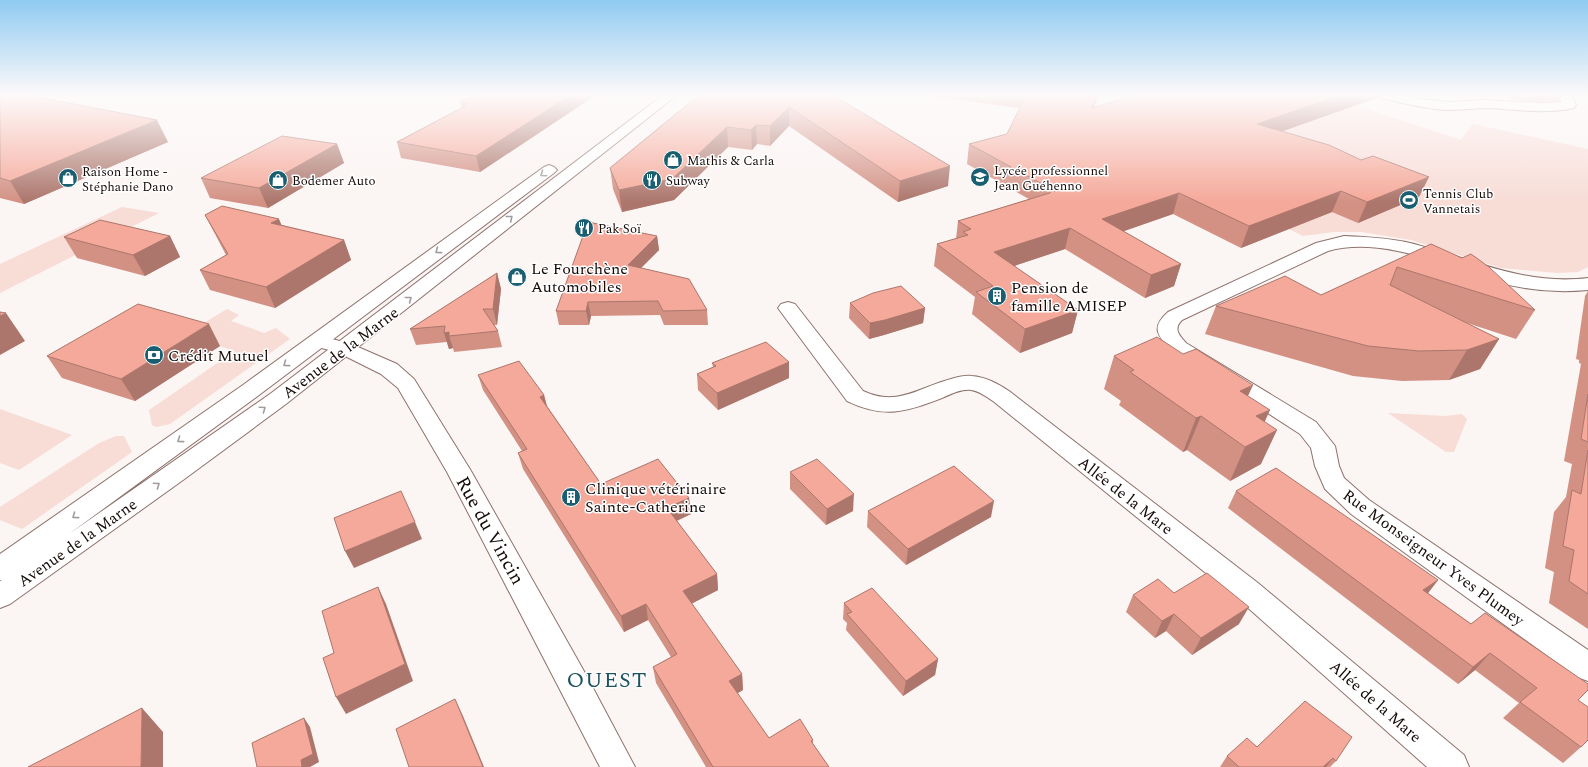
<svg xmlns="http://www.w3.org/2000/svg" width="1588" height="767" viewBox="0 0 1588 767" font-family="Spectral,serif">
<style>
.green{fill:#f8dcd6}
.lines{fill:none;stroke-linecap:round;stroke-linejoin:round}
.minor-casing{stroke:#8e726c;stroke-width:2}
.major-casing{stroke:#8e726c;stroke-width:2}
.minor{fill:#fff;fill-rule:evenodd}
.major{fill:#fff;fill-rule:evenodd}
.wall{fill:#d39184}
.shaded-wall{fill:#ac766c}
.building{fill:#f5a99a;stroke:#ac766c}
.oneway{stroke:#a19d9c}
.labels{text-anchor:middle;stroke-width:3;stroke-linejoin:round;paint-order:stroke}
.far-poi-label{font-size:13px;fill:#140a08;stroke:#fff;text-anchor:start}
.poi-label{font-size:16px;fill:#140a08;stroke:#fff;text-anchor:start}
.street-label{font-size:16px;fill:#140a08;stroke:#fff}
.near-street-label{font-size:19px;fill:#140a08;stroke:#fff}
.near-quarter-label{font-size:22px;letter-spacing:1px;fill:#1e5361;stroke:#fff}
</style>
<rect width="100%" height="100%" fill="#fbf5f3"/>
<g class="green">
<polygon points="1135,95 1324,95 1461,140 1473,124 1588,149 1588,267 1578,272 1557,273 1501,268 1411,240 1361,232 1334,232 1303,236 1166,169 1131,109"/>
<polygon points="122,207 159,213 0,293 0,264"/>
<polygon points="227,309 239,315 231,321 264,333 276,328 290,339 170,424 156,427 152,425 149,410 235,351 184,335"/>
<polygon points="0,409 72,435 19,470 0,463"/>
<polygon points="1388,413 1445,416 1462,414 1467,419 1454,452 1446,452"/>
<polygon points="116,436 124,436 132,452 22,529 0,520 0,507 99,443"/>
</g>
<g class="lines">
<defs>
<g id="minor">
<path d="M1380,95H1403L1420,99L1448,102L1484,100L1543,103L1562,102L1556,95H1572L1576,105L1574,108C1547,114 1518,110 1491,108C1477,108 1462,110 1448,110C1425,109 1403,103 1381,98Z"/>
<path d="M1344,236C1366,237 1389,238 1410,243C1471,258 1523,286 1588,278V290C1557,293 1524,290 1494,281C1443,265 1382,236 1328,251L1182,320C1173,329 1179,335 1186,343L1316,422L1335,446L1339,466L1344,478L1369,500L1588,650V681L1577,677L1351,514L1325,489L1315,466L1311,448L1300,434L1172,351C1158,336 1150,328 1168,312L1316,243Z"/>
<path d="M788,302L795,304L863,391C897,407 918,388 951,379C958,377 965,375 972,376C986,377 998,384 1009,391L1258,583L1464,755L1469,767H1427L1238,599L993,401C987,397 979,391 971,390C961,389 951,394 942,398C905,412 885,419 847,401L778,308L781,304Z"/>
<polygon points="317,335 351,344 397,364 414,379 471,471 585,673 635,767 600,767 447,472 398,388 381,374 337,352 310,345 307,341 310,337"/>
</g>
<polygon id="major" points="663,95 677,95 286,404 183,480 10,604 0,608 0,581 2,580 0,580 0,554 243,385 544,167 549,165 554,167 557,170 554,173 259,395 69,534 270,394"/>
</defs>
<use href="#minor" class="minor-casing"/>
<use href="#major" class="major-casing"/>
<use href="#minor" class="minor"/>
<use href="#major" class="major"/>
</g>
<g class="wall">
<polygon points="0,95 168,142 24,204 0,198"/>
<polygon points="474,95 596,95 480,172 401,158 397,142 462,108 460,102"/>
<polygon points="699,95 833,95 948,186 898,202 789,126 770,146 757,144 752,150 728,147 674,200 622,212 613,189 610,168"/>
<polygon points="921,95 1098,95 1094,107 1379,97 1282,131 1419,197 1358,223 1332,212 1241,248 1173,214 1123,231 1181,264 1174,286 1145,298 1065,249 1014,266 1078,310 1072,333 1020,353 972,314 975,297 934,266 937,244 956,239 958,221 1029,199 967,164 969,144 1007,134 1020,108"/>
<polygon points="1507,95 1562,95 1559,101 1543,102 1511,99"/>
<polygon points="337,144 344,163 268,208 210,198 201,178"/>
<polygon points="205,215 282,225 344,240 351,260 275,308 210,290 200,270 226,255 215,234"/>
<polygon points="170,236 180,257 145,276 77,258 64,237"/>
<polygon points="657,236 659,250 641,268 707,310 708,325 664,325 660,315 591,316 589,325 559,325 556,311"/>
<polygon points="1431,244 1535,310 1516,339 1464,322 1499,339 1480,369 1449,380 1402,381 1353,376 1205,334 1216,306 1321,295"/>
<polygon points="497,273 501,289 497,325 494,325 498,331 502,347 454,352 453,348 449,349 447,342 416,345 410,329"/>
<polygon points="1588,291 1588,629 1549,603 1554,572 1545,568 1554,512 1566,497 1572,464 1564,461 1581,364 1579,363 1579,360 1576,359 1585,296"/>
<polygon points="850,303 925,308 923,323 884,335 869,339 849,318"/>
<polygon points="220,346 135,401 62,378 47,356"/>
<polygon points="1183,354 1248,396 1265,422 1261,464 1230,481 1187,450 1183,452 1119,405 1121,401 1104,389 1114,356"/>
<polygon points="712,363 789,378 718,410 698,390 697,374 713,367"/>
<polygon points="478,375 544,395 547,406 601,484 689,498 691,514 677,521 717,574 718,590 691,604 742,674 743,690 737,693 769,738 813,740 813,744 829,767 706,767 656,683 653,667 671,657 648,620 624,632 523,469 518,453 522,451 483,390"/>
<polygon points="790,472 853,511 826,525 790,489"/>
<polygon points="1236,491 1438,580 1428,593 1578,700 1581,747 1563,763 1503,718 1519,703 1475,670 1458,684 1228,508"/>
<polygon points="868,511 991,517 906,565 867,527"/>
<polygon points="1174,593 1239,624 1192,655 1166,631 1155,638 1126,612 1133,595"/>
<polygon points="844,603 938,659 935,675 903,696 846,630 847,623 843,619"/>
<polygon points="1305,701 1336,761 1330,767 1220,767 1227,756 1257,747"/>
</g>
<g class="shaded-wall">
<polygon points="571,95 596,95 480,172 476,156"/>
<polygon points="1096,95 1098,95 1087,127 1092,108"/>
<polygon points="1341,95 1380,95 1379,97 1250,143 1257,124"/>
<polygon points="789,107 789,126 770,146 770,126"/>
<polygon points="157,120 168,142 24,204 10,181"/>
<polygon points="756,125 757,144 752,150 751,130"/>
<polygon points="727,127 728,147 674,200 622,212 619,190"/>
<polygon points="337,144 344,163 268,208 259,188"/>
<polygon points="950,166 948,186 898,202 900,181"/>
<polygon points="1429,177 1419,197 1358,223 1367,202"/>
<polygon points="1341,191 1332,212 1241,248 1249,226"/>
<polygon points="1179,193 1173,214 1096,241 1102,219"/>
<polygon points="279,219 287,238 271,223"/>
<polygon points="1070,228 1065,249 990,274 994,252"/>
<polygon points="170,236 180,257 145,276 133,255"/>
<polygon points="657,236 659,250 630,279 628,265"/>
<polygon points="344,240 351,260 275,308 266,287"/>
<polygon points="1181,264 1174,286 1145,298 1151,275"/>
<polygon points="497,273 501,289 497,325 493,309"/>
<polygon points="588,302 591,316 589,325 586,311"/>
<polygon points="925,308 923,323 884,335 869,339 870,323"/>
<polygon points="1078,310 1072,333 1020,353 1025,329"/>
<polygon points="6,313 25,341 0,355 0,316"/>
<polygon points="209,324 220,346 135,401 121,379"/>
<polygon points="449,332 449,336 453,348 449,349 444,333"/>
<polygon points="1499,339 1480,369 1449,380 1467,350"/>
<polygon points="789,362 789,378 718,410 717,393"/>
<polygon points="1253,385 1238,418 1240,391"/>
<polygon points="544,395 548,411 540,397"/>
<polygon points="1270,410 1256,441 1277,430 1261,464 1230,481 1245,447 1256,416"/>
<polygon points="1201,416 1187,450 1183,452 1196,418"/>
<polygon points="854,494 853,511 826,525 827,509"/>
<polygon points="689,498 691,514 669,524 667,508"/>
<polygon points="994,501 991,517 906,565 908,549"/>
<polygon points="415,522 422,539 354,568 345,551"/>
<polygon points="717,574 718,590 685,607 683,591"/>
<polygon points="1438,580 1425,597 1423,590"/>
<polygon points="378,587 386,604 413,681 346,714 336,697"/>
<polygon points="646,604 648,620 624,632 621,616"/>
<polygon points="1249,607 1239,624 1192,655 1201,638"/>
<polygon points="1174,614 1166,631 1155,638 1162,621"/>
<polygon points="1490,653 1475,670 1458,684 1473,667"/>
<polygon points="938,659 935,675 903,696 906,681"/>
<polygon points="742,674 743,690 731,697 729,681"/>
<polygon points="455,699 463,716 484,767 483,767"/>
<polygon points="142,708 163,732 163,767 141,767"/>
<polygon points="304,718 310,727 319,762 310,767 302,767 301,760"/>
<polygon points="1333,758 1326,767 1323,767"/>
</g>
<g class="building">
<polygon points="0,95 27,95 157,120 10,181 0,178"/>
<polygon points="474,95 571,95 476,156 397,142 467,105 464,105 466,103 460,102"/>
<polygon points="699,95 833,95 950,166 900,181 789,107 770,126 756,125 751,130 727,127 672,179 619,190 610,168"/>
<polygon points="1026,95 1096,95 1092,108 1136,95 1341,95 1257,124 1329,145 1361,160 1373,156 1429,177 1367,202 1341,191 1249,226 1179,193 1102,219 1181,264 1151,275 1070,228 994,252 1078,310 1025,329 976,292 993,286 937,244 968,235 963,232 971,229 958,221 1050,193 1051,191 1055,191 969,144 1007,134"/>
<polygon points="282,136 337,144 259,188 201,178"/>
<polygon points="222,206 279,219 271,223 344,240 266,287 200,270 228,254 205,215"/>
<polygon points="100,220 170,236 133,255 64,237"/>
<polygon points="588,222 657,236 628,265 689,279 707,310 663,311 658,301 588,302 586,311 556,311"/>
<polygon points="1431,244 1462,258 1471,254 1489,267 1535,310 1397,267 1390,285 1499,339 1467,350 1419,351 1368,346 1216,306 1285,276 1321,295"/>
<polygon points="497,273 493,309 483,309 498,331 449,336 449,332 444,333 445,326 410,329"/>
<polygon points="901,286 925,308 885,320 870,323 850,303 873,293"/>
<polygon points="138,304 209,324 121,379 47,356"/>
<polygon points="0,312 6,313 0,316"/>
<polygon points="1157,337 1183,354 1196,349 1253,385 1240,391 1270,410 1256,416 1277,430 1245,447 1201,416 1196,418 1130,372 1134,370 1114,356"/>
<polygon points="766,342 789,362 717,393 697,374 716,366 712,363"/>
<polygon points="519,361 544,395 540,397 601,484 658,459 689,498 667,508 717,574 683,591 742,674 729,681 769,738 800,719 813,740 811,741 829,767 713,767 653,667 677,654 646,604 621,616 518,453 527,449 478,375"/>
<polygon points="1588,394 1588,442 1581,439"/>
<polygon points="1588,450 1588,594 1569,581 1574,550 1563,546 1572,490 1581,494"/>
<polygon points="817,459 854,494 827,509 790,472"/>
<polygon points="954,466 994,501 908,549 868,511"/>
<polygon points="1276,468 1438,580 1423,590 1471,624 1485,613 1588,684 1588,690 1578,700 1588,707 1588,740 1581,747 1520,702 1537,688 1490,653 1473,667 1236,491"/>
<polygon points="401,491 415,522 345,551 334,518"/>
<polygon points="1207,573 1249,607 1201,638 1174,614 1162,621 1133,595 1158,579 1174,593"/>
<polygon points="378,587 405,664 336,697 323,658 334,653 322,611"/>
<polygon points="872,588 938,659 906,681 847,614 852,612 844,603"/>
<polygon points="455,699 483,767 409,767 396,729"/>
<polygon points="1305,701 1352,737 1336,761 1333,758 1323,767 1239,767 1227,756 1247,738 1257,747"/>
<polygon points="142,708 141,767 28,767"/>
<polygon points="304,718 313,754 301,760 302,767 257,767 252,743"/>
</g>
<defs><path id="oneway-chevron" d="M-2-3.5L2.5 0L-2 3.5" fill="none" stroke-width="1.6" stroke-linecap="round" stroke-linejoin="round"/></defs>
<g class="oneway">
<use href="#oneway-chevron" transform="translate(543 174) rotate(145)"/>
<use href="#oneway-chevron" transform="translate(510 218) rotate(-39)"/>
<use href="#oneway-chevron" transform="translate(438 251) rotate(143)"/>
<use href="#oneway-chevron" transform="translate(409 299) rotate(-38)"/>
<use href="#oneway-chevron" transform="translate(286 364) rotate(144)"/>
<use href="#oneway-chevron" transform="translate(263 409) rotate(-35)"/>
<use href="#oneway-chevron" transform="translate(180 440) rotate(144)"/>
<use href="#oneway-chevron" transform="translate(157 485) rotate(-35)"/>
<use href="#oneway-chevron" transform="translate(75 516) rotate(144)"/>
</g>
<linearGradient id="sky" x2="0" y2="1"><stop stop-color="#8fcaf1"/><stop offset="0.47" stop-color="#fdfafa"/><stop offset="1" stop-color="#fdfafa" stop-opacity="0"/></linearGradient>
<rect width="1588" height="202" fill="url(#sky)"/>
<defs>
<symbol id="shop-disc" viewBox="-11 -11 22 22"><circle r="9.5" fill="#1a5f71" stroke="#fff"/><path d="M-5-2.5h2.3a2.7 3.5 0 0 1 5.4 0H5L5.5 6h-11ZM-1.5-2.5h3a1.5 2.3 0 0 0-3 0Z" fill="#fff"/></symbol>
<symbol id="school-disc" viewBox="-11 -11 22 22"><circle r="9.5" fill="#1a5f71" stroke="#fff"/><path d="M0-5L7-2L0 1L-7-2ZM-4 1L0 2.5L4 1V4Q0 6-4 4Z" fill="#fff"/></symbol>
<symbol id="restaurant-disc" viewBox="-11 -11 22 22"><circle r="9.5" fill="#1a5f71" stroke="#fff"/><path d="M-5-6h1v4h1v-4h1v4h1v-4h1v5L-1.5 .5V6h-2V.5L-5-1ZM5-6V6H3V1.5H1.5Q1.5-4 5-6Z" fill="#fff"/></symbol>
<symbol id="stadium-disc" viewBox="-11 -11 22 22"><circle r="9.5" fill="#1a5f71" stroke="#fff"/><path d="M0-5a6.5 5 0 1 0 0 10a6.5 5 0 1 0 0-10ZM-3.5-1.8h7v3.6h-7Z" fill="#fff"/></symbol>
<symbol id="building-disc" viewBox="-11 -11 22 22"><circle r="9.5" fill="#1a5f71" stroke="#fff"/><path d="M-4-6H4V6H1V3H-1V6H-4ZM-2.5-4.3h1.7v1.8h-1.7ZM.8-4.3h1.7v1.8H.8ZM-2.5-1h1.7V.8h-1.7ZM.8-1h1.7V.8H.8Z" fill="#fff"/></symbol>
<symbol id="bank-disc" viewBox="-11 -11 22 22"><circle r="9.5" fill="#1a5f71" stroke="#fff"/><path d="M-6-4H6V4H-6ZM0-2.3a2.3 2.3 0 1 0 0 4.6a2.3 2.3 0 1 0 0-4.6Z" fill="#fff"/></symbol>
</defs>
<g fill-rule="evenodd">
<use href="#shop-disc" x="662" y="149" width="22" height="22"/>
<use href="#school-disc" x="969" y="166" width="22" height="22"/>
<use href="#shop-disc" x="57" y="167" width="22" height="22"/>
<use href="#shop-disc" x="267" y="169" width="22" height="22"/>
<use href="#restaurant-disc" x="641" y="169" width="22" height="22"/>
<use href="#stadium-disc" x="1398" y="189" width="22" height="22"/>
<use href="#restaurant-disc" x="573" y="217" width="22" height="22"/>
<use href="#shop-disc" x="506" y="266" width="22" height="22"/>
<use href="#building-disc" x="986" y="285" width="22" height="22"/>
<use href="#bank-disc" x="143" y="344" width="22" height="22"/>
<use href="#building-disc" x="560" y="486" width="22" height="22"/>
</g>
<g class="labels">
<g class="far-poi-label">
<text x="687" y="165">Mathis &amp; Carla</text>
<text x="994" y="175">Lycée professionnel<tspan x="994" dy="15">Jean Guéhenno</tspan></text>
<text x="82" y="176">Raison Home -<tspan x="82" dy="15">Stéphanie Dano</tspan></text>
<text x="292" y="185">Bodemer Auto</text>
<text x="666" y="185">Subway</text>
<text x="1423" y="198">Tennis Club<tspan x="1423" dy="15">Vannetais</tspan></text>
<text x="598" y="233">Pak Soï</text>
</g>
<g class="poi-label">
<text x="531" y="274">Le Fourchène<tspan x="531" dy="18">Automobiles</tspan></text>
<text x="1011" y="293">Pension de<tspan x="1011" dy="18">famille AMISEP</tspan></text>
<text x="168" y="361">Crédit Mutuel</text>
<text x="585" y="494">Clinique vétérinaire<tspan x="585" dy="18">Sainte-Catherine</tspan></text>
</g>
<g class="street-label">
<text transform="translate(340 352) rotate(-37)" y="6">Avenue de la Marne</text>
<text transform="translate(1126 495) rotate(38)" y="6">Allée de la Mare</text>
<text transform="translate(77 542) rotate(-35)" y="6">Avenue de la Marne</text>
<text transform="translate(1434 557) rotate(36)" y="6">Rue Monseigneur Yves Plumey</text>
<text transform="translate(1376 701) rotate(41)" y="6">Allée de la Mare</text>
</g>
<g class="near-street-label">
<text transform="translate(491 530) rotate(61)" y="7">Rue du Vincin</text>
</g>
<g class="near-quarter-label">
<text x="607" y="687">OUEST</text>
</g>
</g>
</svg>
